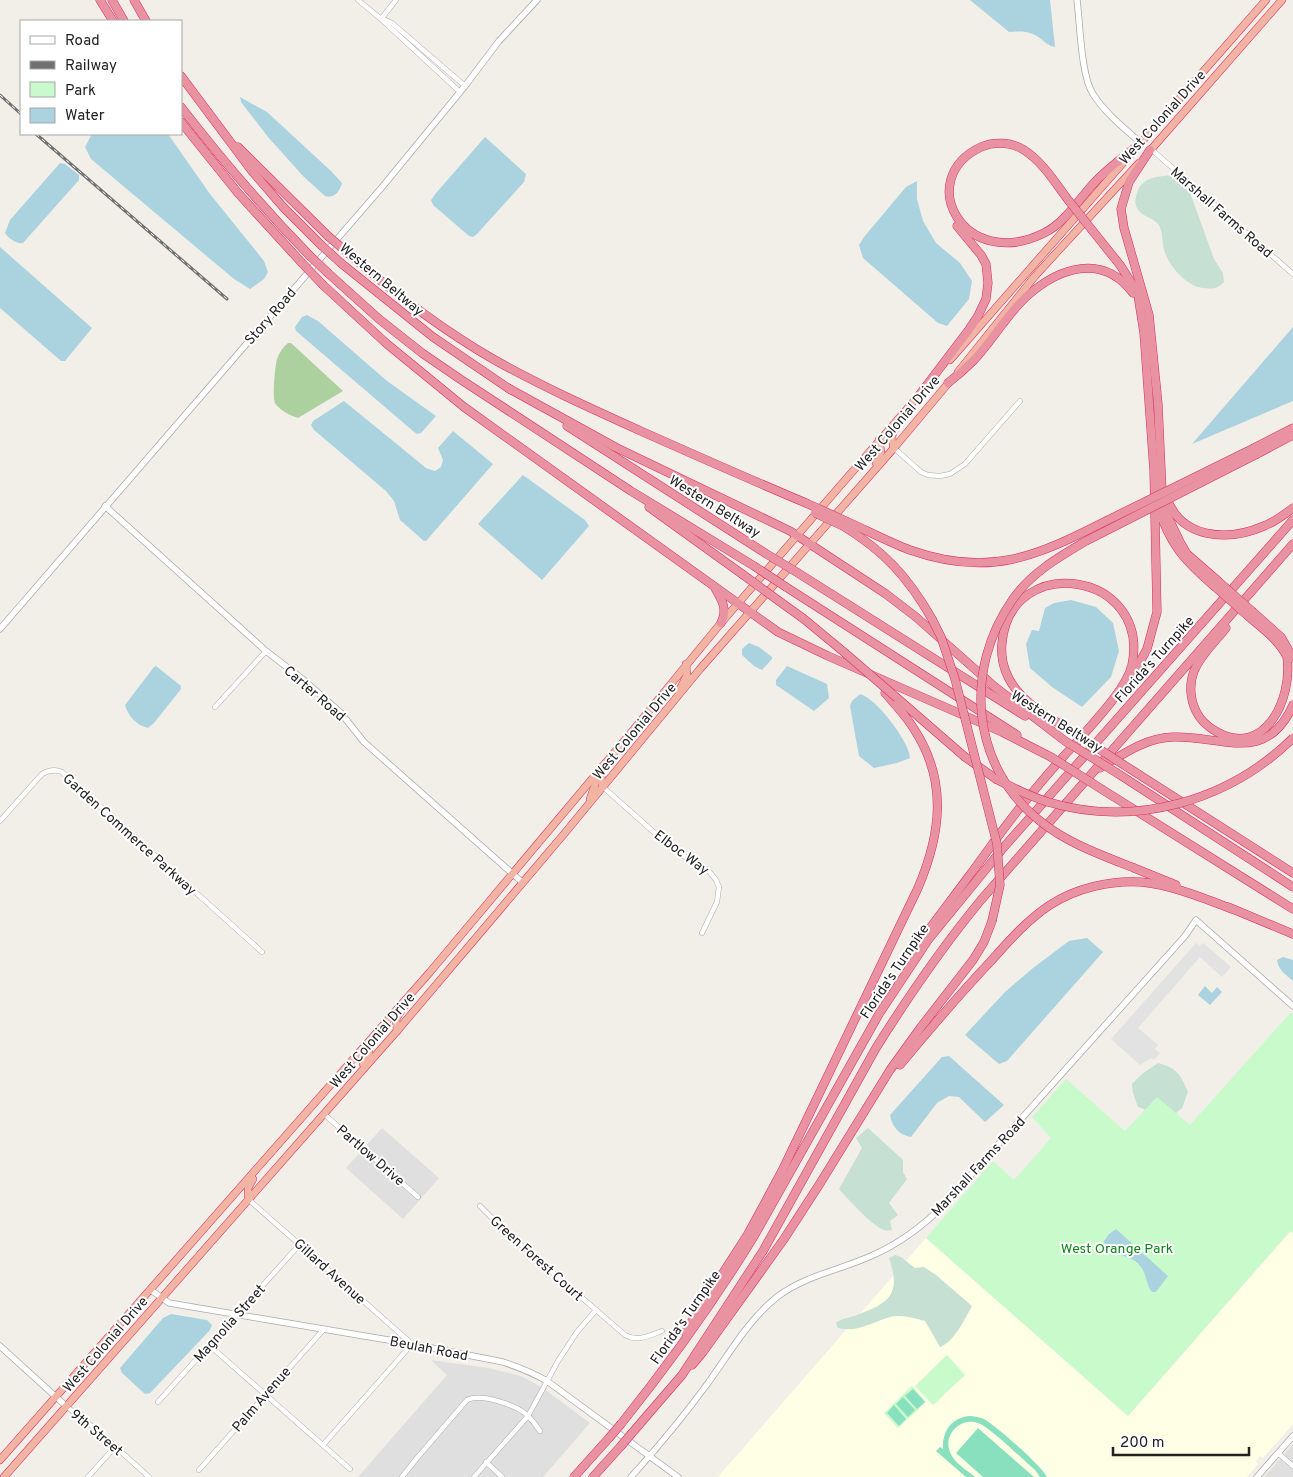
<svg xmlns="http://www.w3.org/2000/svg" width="1293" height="1477" viewBox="0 0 1293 1477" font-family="Overpass,sans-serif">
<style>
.residential{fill:#e0dfdf}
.education{fill:#ffffe5}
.forest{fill:#add19e}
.wetland{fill:#c6e0d4}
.park{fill:#c8facc}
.pitch{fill:#88e0be}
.parking{fill:#e2e2e2}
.water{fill:#aad3df}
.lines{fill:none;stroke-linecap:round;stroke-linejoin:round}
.minor-casing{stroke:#a9a9a9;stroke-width:5.5}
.tertiary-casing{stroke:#a9a9a9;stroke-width:7}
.trunk-casing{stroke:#dc2a67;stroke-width:8}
.motorway-casing{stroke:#dc2a67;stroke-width:9}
.minor{stroke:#fff;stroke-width:4.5}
.tertiary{stroke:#fff;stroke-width:5.5}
.trunk{stroke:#f2b4a3;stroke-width:7}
.motorway{stroke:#e892a2;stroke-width:8}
.rail-casing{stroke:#707070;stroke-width:3}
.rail{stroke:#fff;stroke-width:1;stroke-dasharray:4;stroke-linecap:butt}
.motorway-bridge-casing{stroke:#dc2a67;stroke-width:9;stroke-linecap:butt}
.motorway-bridge{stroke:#e892a2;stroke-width:8}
.labels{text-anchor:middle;stroke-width:4;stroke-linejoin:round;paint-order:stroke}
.street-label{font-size:14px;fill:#222;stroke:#fff}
.park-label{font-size:14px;fill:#0c8416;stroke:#fff}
</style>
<rect width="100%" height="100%" fill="#f2efe9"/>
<g class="residential">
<polygon points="382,1128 439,1178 403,1219 346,1168"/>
<polygon points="431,1360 488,1368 521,1376 543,1388 590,1423 543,1477 358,1477 447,1375"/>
<polygon points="1293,1444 1293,1477 1264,1477"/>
</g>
<polygon class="education" points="1291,1231 1293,1233 1293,1424 1263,1458 1260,1456 1256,1461 1258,1464 1247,1477 718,1477 926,1238 1128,1416"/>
<path class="forest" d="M288,343H291L343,391L298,418C291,416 279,410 275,403C272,396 275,367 277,359C279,353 283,347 288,343Z"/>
<g class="wetland">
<path d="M1171,175L1177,178L1188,187L1214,259L1223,273L1224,282C1217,289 1212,289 1203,288C1186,286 1169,266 1164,250C1162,242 1163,230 1158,224C1153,218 1144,217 1139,211C1134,205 1135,200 1137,193C1142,177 1156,177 1171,175Z"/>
<path d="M1158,1063C1177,1068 1180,1074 1188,1092L1182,1108L1176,1113L1157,1114L1138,1107L1133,1093L1132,1084L1142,1074Z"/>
<path d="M868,1128L903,1160V1172L907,1179L889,1203L898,1215L890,1221L892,1230C889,1230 886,1231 884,1230C872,1226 848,1199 839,1189L862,1148L856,1138Z"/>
<path d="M895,1255L901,1257L915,1268L924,1267L936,1275L972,1306C964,1320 955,1341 940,1347L925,1321C915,1318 900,1314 890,1317C872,1322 857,1333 838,1328L836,1323C842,1318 849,1318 857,1315C891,1303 901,1293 889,1258Z"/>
</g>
<g class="park">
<polygon points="1291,1012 1293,1014 1293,1233 1290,1231 1128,1416 926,1238 993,1161 1014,1180 1051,1138 1032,1117 1066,1079 1125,1131 1157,1097 1190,1125"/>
<polygon points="947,1355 965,1375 933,1405 915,1386"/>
<polygon points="912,1386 926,1402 898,1428 884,1413"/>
</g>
<g class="pitch">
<polygon points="913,1389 925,1402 917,1409 905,1396"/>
<polygon points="903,1397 915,1410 908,1417 896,1404"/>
<polygon points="894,1405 906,1419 899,1426 887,1413"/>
<path d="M969,1416C974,1416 979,1417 984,1419C995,1425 1042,1466 1047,1477H1040L1035,1470C1023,1460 990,1427 978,1423C960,1417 943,1435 950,1452C954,1463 967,1470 975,1477H966L936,1451L940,1447L943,1449C942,1432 951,1418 969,1416Z"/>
<polygon points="978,1428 1034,1477 983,1477 956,1453"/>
</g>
<polygon class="parking" points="1196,943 1200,946 1203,943 1231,967 1222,977 1200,957 1138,1028 1158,1045 1155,1049 1160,1053 1154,1060 1151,1058 1140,1065 1111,1039"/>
<g class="water">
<path d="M970,0H1050L1055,47C1049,46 1046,43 1041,39C1031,31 1021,31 1009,32Z"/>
<path d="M240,97L267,112L331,171L342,183C340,191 334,199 325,196L303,176L268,137L241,102Z"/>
<polygon points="92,134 168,134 210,194 264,261 268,272 264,279 250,289 234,279 91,159 85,147"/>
<polygon points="485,137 526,174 524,182 477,234 473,237 469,236 433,205 431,200 436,193"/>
<path d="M60,163L65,164L79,175V180L23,243C16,244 9,239 5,233L10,220Z"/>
<polygon points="917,181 917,199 923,221 936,243 960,263 972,281 969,299 947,326 938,323 863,258 859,245 864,237 906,187"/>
<polygon points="0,247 92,328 65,361 61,361 0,308"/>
<polygon points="307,315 318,321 387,381 436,416 421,433 417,434 413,431 296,331 295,327 302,317"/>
<polygon points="1293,327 1293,401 1192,444"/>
<polygon points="344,401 426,468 435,471 441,467 443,460 438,448 453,431 493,464 426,541 424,541 400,520 394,501 386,491 314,430 311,425 313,421"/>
<polygon points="523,475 585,520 589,526 542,580 478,524"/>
<polygon points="1071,600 1096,607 1113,623 1119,651 1111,677 1082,707 1052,687 1030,668 1026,644 1032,630 1039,631 1045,608 1054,603"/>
<polygon points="749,643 759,647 772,657 772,659 762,670 754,666 742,655 742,649"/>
<path d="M156,666L181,686V689L154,723L148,728C136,725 128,716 125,705L154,667Z"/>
<polygon points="787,666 827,684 829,698 814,711 776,685 776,680"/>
<path d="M860,694C876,698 909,741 910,758L897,763L874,768L859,756L850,706L852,701Z"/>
<polygon points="1087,938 1103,952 1007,1061 999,1064 965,1035 1005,992 1033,968 1069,941"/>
<path d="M1283,957L1293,960V981C1286,975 1278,970 1277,960Z"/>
<polygon points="1205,986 1212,993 1217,987 1222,992 1210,1005 1198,995"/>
<path d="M949,1056L1004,1105L985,1122L959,1097L949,1096L937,1103L911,1137C899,1135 892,1127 890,1115L942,1057Z"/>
<path d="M1116,1229L1168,1276L1156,1292H1152C1146,1285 1147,1275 1141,1267C1133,1255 1115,1255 1103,1249L1102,1244L1109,1234Z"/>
<polygon points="171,1314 207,1320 212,1325 210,1330 153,1390 150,1393 145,1394 122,1373 120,1368 163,1318"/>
</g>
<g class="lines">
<defs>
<g id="minor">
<polyline points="358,0 381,19 460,92"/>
<polyline points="381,19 396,0"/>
<polyline points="383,19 392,23 465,86"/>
<polyline points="1151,149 1293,274"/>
<polyline points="894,448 921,472 928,475 940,476 950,474 965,464 1020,401"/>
<polyline points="215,707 266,651"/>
<polyline points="603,787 666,843 682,855 708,870 716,880 719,887 717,902 702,933"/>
<path d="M0,821L42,774C49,770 55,769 62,772L262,952"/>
<polyline points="324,1114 418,1197"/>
<polyline points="248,1199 412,1344 323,1445"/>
<path d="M480,1206L507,1233L625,1335C638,1342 648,1336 662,1331"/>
<polyline points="209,1345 350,1469"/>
<polyline points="158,1402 300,1244"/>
<polyline points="66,1406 98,1431 149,1477"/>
<polyline points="1278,1453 1293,1466"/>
<polyline points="486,1462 502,1477"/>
<polyline points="199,1470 324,1329"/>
<polyline points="88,1477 116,1446"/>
<path d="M402,1477L417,1458L467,1400C481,1393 516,1405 527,1415C532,1419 536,1426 540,1431"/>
<polyline points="474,1477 528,1416 558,1361 577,1332 596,1310"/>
</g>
<g id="tertiary">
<path d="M1077,0C1080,23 1081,76 1093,94C1105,113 1124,128 1141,143"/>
<polyline points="105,506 266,651 305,681 340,712 364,742 523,883"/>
<polyline points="0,629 383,186 465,86 499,41 537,0"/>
<path d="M151,1290L169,1303L412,1344L503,1362C518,1367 533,1373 547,1381L678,1477"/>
<polyline points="0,1346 66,1406"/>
<path d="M631,1477C658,1447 684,1416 708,1383C729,1354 749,1319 777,1297C804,1276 840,1270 871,1256C899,1244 923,1226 945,1204L1185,936L1196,920L1293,1006"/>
<polyline points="1257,1477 1293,1436"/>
</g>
<g id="trunk">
<polyline points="1148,153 1282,0"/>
<polyline points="950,360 1266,0"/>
<polyline points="958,372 1035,276 1139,163"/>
<path d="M894,448C891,438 891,433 898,425"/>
<polyline points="876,463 881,452 879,440"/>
<polyline points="679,691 687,675 686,664"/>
<polyline points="602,767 601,781 603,787"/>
<polyline points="590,799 595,785 594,776"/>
<polyline points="397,1031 396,1019 405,1005"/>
<polyline points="363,1064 369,1053 367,1044"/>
<polyline points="248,1199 248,1188 253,1179"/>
<polyline points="0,1460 430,972 634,729 721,623 919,395"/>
<polyline points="4,1477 397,1031 564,834 700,669 894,448 951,380"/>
</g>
<g id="motorway">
<polyline points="100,0 113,21"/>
<polyline points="112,0 124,21"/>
<polyline points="134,0 146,21"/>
<polyline points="181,76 252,171 284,208 321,245"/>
<path d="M181,107C222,160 264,209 310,256"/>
<polyline points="181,122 238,193 301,262"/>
<polyline points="238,147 328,236"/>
<polyline points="1150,150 1129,182 1121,209 1124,228 1149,315 1158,404 1162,491 1167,515 1180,542 1187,554 1218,581"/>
<path d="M1069,201C1056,184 1043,162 1024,150C1012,142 994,141 981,147C913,179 964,273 1044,233C1065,223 1079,199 1094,183C1108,168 1125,156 1141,143"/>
<polyline points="1092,230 1120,265 1134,287 1138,295 1144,333 1154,471 1157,612 1147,649 1129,682"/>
<path d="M349,254C394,293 441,329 493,359C541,386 592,409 643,432C697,456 751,480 806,503"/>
<polyline points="342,264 433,337 511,390"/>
<polyline points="329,274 379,319 422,353 460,379 631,491 754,566"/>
<polyline points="323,285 387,344 464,407 778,632 828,656 1002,732 1051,757"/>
<path d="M948,383C957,376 966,368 974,360C993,340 1007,314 1027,296C1060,267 1103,253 1133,293"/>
<polyline points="508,388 617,448 790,531 886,594 916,617 995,687 1065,741"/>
<polyline points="917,398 968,331 978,316 986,299 988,283 986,264 981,255 957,226"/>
<polyline points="567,426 765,553"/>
<polyline points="1254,448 1293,428"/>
<polyline points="1257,454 1293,435"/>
<path d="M1166,496C1180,539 1227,542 1264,526C1274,522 1284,515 1293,508"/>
<path d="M1158,505C1168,543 1185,561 1214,586"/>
<polyline points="649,507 742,574"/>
<path d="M848,522C868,531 889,542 910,550C989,578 1035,557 1106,521"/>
<path d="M843,526C884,551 908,577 932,619"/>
<polyline points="798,573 1025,716"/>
<polyline points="786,587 1017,735"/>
<path d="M715,588C722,600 728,609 721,623"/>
<polyline points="779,601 804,619 845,653"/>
<polyline points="1253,612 1281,637 1293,658"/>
<path d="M1226,628C1215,642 1201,654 1194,671C1189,684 1190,699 1196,711C1200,720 1208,727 1217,732C1264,758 1293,700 1287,657C1279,640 1262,628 1248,616"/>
<polyline points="897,698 965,757 996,779"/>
<polyline points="1124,765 1293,873"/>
<path d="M1100,768C1123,754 1145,738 1173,737C1220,735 1266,766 1293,705"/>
<polyline points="1117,773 1293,887"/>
<polyline points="1103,790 1293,909"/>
<polyline points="1134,868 1176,885"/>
<polyline points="1228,907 1293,934"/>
<path d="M911,955C929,928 950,902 969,876C987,852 1004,827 1023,804C1040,783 1057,763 1075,744C1092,724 1126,690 1132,665C1151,571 1010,551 1002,643C1000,662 1007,681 1021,695C1035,710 1055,721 1073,732"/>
<path d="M900,1065C929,1030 959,995 990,962C1008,942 1027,920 1050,905C1076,888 1111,880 1141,882C1172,885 1203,898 1232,909"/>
<path d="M685,1332L748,1234L782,1171L918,888C941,834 948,781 914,729C906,716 895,704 885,693"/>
<polyline points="692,1365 703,1352 784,1239 819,1185 890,1070 921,1027 973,960 984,942 992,921"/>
<path d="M621,1424C669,1364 713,1303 753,1238L879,1014L928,940L1004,847L1293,520"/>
<path d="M632,1433L682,1375L763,1251L876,1048C908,997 943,946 981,900L1293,544"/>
<polyline points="574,1477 609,1438"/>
<polyline points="593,1477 621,1446"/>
</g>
</defs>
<use href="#minor" class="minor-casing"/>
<use href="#tertiary" class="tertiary-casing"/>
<use href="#trunk" class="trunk-casing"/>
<use href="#motorway" class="motorway-casing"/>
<use href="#minor" class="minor"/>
<use href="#tertiary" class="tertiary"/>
<use href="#trunk" class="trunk"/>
<use href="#motorway" class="motorway"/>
<defs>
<g id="rail">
<polyline points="0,95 21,114"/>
<polyline points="36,134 227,299"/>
</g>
</defs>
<use href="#rail" class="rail-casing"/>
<use href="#rail" class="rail"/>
<defs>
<g id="motorway-bridge">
<polyline points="1069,201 1092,230"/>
<polyline points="328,236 349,254"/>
<polyline points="321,245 342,264"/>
<polyline points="310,256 329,274"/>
<polyline points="301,262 323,285"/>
<polyline points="806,503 848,522"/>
<polyline points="815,513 843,526"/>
<polyline points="1106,521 1254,448"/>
<polyline points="765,553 798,573"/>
<polyline points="754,566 786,587"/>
<polyline points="742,574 779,601"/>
<polyline points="1218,581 1253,612"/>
<polyline points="1214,586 1248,616"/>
<polyline points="932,619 941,637 955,679 997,844 1000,885 992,921"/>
<polyline points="845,653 897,698"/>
<polyline points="1073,732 1124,765"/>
<polyline points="1065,741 1117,773"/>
<polyline points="1051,757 1103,790"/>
<path d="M996,779C1013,788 1029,796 1048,802C1135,828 1229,801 1293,738"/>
<path d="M1134,868C1101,855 1067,843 1040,821C971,766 963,670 1013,599C1031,573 1059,557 1086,541L1257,454"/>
<polyline points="609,1438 621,1424"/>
<polyline points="621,1446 632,1433"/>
</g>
</defs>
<use href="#motorway-bridge" class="motorway-bridge-casing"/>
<use href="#motorway-bridge" class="motorway-bridge"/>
</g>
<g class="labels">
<g class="street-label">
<text transform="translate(1162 117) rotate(-48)" y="5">West Colonial Drive</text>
<text transform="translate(1222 212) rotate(41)" y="5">Marshall Farms Road</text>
<text transform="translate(382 279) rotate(40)" y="5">Western Beltway</text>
<text transform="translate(270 316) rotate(-49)" y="5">Story Road</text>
<text transform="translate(897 423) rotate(-49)" y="5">West Colonial Drive</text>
<text transform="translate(715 506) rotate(32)" y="5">Western Beltway</text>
<text transform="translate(1154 659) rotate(-48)" y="5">Florida's Turnpike</text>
<text transform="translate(315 693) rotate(41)" y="5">Carter Road</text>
<text transform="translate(1057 721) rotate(32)" y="5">Western Beltway</text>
<text transform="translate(634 731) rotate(-50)" y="5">West Colonial Drive</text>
<text transform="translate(130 834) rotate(42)" y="5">Garden Commerce Parkway</text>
<text transform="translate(682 852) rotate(37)" y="5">Elboc Way</text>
<text transform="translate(894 971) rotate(-56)" y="5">Florida's Turnpike</text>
<text transform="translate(372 1040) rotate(-49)" y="5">West Colonial Drive</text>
<text transform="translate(371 1155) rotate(41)" y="5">Partlow Drive</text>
<text transform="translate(978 1166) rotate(-47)" y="5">Marshall Farms Road</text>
<text transform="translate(537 1258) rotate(42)" y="5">Green Forest Court</text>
<text transform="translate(330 1271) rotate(42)" y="5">Gillard Avenue</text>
<text transform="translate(685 1317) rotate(-55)" y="5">Florida's Turnpike</text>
<text transform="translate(229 1323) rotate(-48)" y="5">Magnolia Street</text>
<text transform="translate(105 1344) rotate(-49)" y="5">West Colonial Drive</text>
<text transform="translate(429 1348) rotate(11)" y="5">Beulah Road</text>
<text transform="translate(261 1399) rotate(-49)" y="5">Palm Avenue</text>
<text transform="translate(97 1432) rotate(40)" y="5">9th Street</text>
</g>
<g class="park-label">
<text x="1117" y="1253">West Orange Park</text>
</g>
</g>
<rect x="20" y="20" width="162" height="115" fill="#ffffff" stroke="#a7a7a7"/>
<rect x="30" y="36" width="25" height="8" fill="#ffffff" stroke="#a7a7a7"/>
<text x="65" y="45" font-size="15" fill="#222222">Road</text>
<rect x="30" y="61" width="25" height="8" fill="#707070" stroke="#a7a7a7"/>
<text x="65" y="70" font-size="15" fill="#222222">Railway</text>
<rect x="30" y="82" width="25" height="15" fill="#c8facc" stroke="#a7a7a7"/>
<text x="65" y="95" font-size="15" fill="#222222">Park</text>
<rect x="30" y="108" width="25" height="15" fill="#aad3df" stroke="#a7a7a7"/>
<text x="65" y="120" font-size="15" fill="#222222">Water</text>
<path d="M1113 1447v8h136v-8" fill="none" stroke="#222222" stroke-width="2.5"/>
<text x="1120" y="1447" font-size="15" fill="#222222" stroke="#ffffff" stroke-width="4" paint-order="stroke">200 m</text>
</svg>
